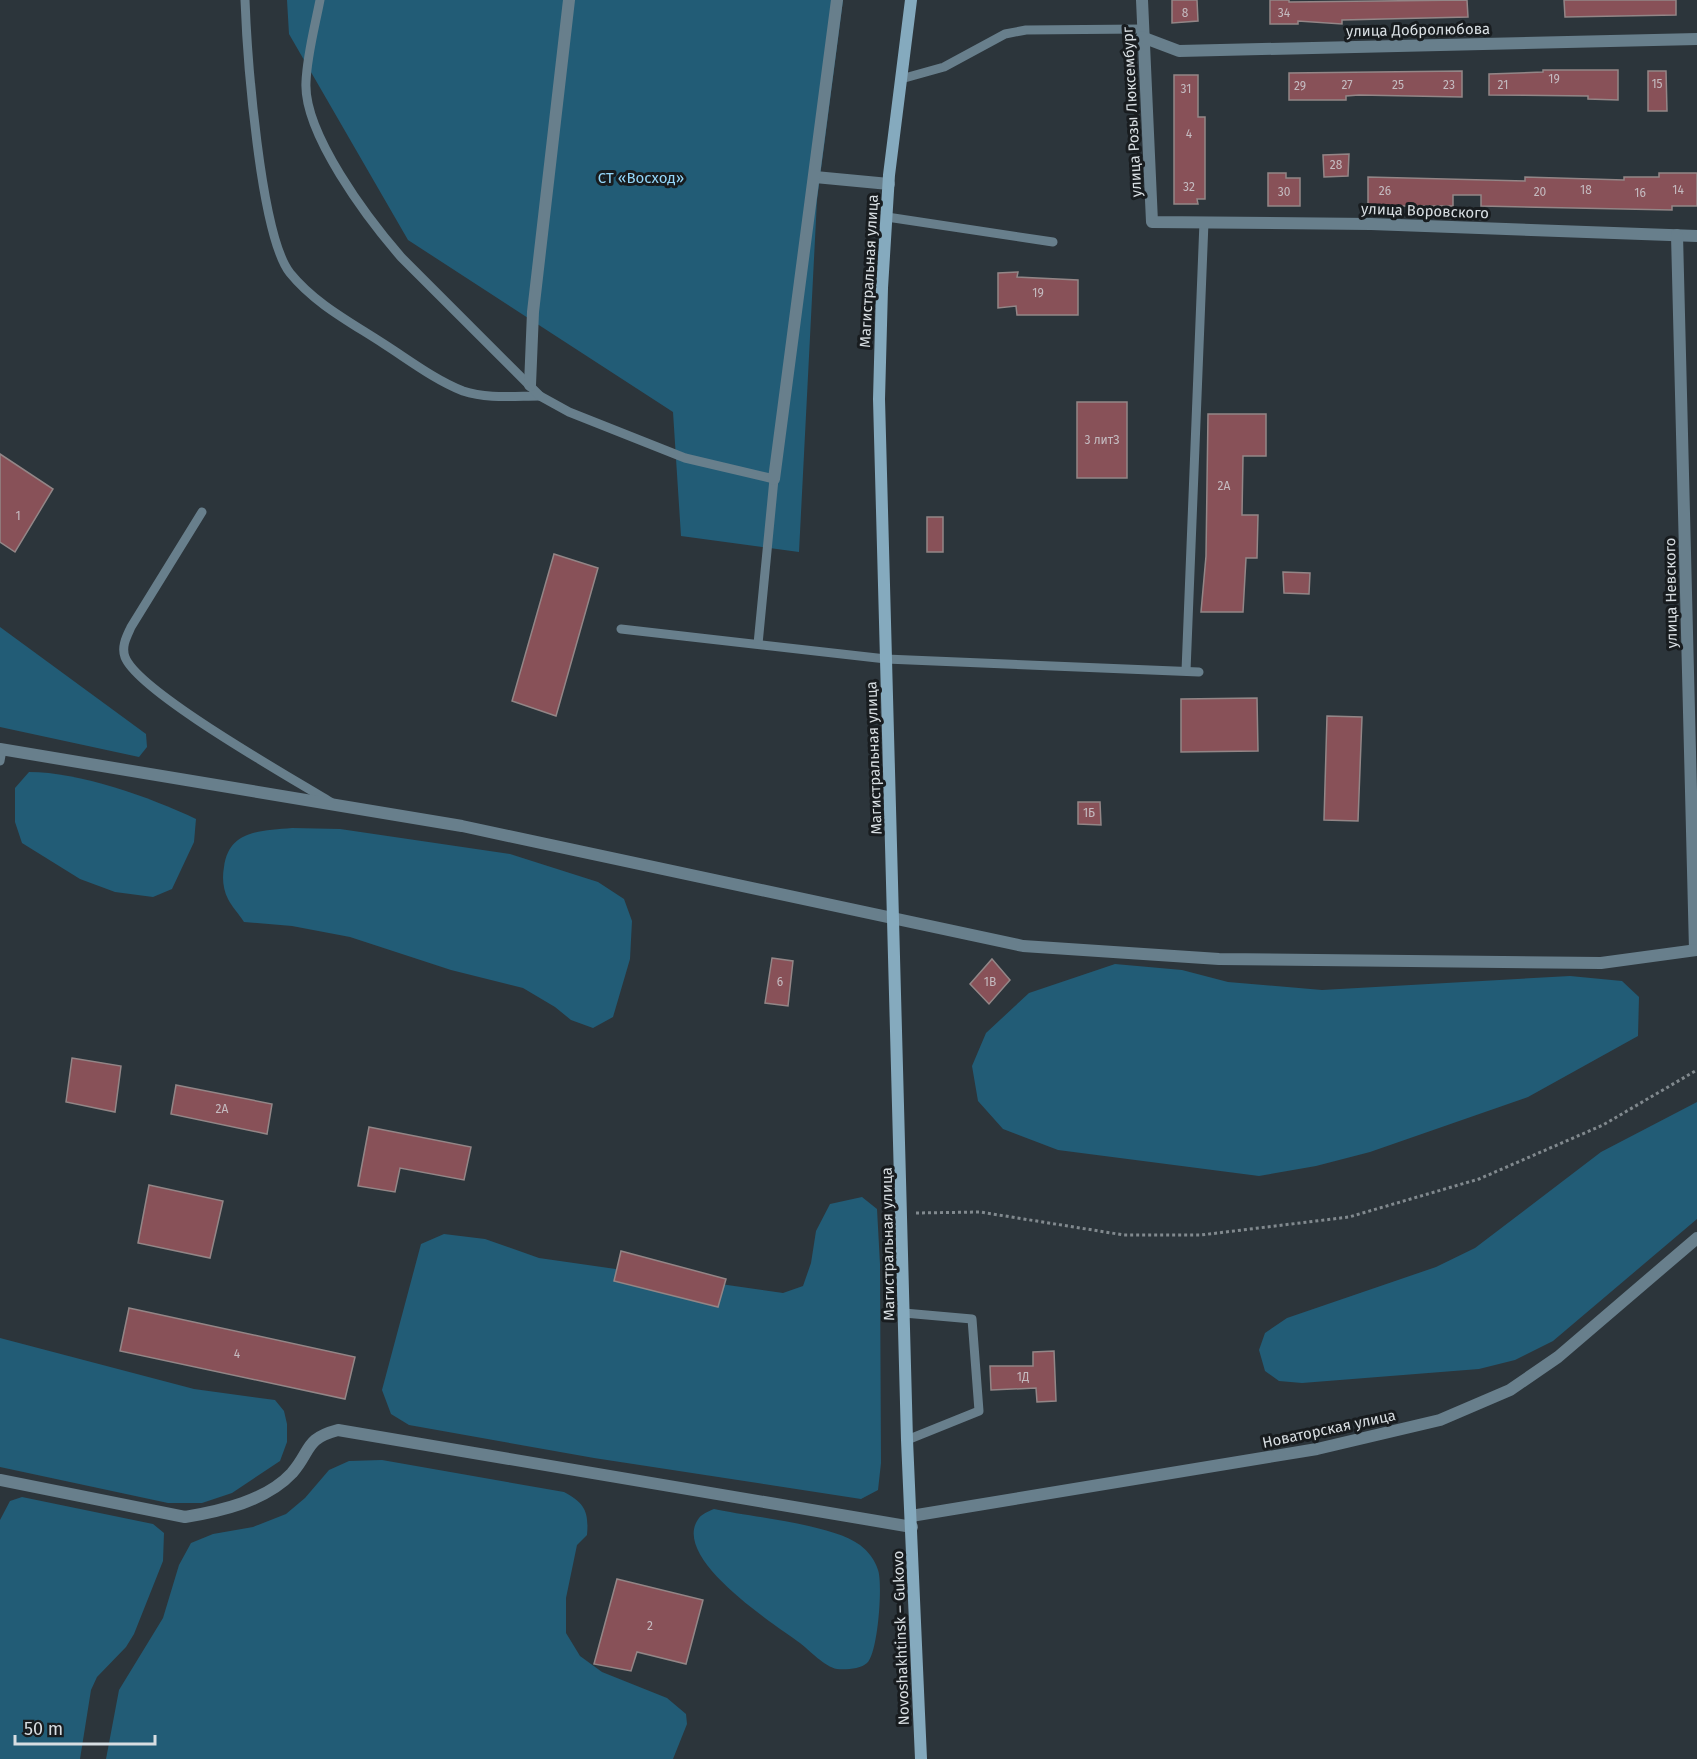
<svg xmlns="http://www.w3.org/2000/svg" width="1697" height="1759" viewBox="0 0 1697 1759" font-family="'Fira Sans',sans-serif">
<style>
.green{fill:#225c76}
.building{fill:#885158;stroke:#938687;stroke-width:1.5}
.lines{fill:none;stroke-linecap:round;stroke-linejoin:round}
.path{stroke:#81898e;stroke-width:3;stroke-dasharray:3 3;stroke-linecap:butt}
.service{stroke:#687f8c;stroke-width:9}
.minor{stroke:#687f8c;stroke-width:12}
.tertiary{stroke:#687f8c;stroke-width:12}
.secondary{stroke:#85aabe;stroke-width:12}
.labels{text-anchor:middle;stroke-width:6;stroke-linejoin:round;paint-order:stroke}
.number-label{font-size:12px;fill:#c4bbc0}
.street-label{font-size:15px;fill:#d8dee2;stroke:#181c1f}
.park-label{font-size:15px;fill:#94d7fa;stroke:#181c1f}
</style>
<rect width="100%" height="100%" fill="#2c353b"/>
<g class="green">
<polygon points="287,0 843,0 817,200 799,552 681,536 673,412 408,240 289,34"/>
<polygon points="0,627 146,734 147,747 139,757 0,727"/>
<path d="M29,772C79,772 150,797 196,819L194,842L172,889L153,897L115,892L80,879L22,843L15,822V788Z"/>
<path d="M292,828L340,829L510,854L598,882L624,899L632,921L630,959L613,1017L593,1028L571,1020L555,1007L523,988L451,970L350,937L292,926L244,922C239,914 232,907 228,899C223,889 222,878 224,867C229,830 260,831 292,828Z"/>
<polygon points="1115,964 1182,970 1228,982 1322,990 1570,976 1622,981 1639,997 1638,1036 1528,1097 1370,1152 1316,1166 1259,1176 1058,1150 1003,1129 978,1101 972,1066 986,1033 1029,993"/>
<polygon points="1697,1102 1697,1219 1553,1341 1515,1360 1479,1369 1302,1383 1279,1381 1265,1371 1259,1350 1265,1333 1287,1318 1436,1267 1475,1248 1601,1152"/>
<polygon points="862,1197 877,1209 880,1264 881,1463 878,1490 861,1499 594,1458 409,1425 391,1414 382,1390 421,1244 444,1234 485,1239 539,1258 783,1293 803,1286 811,1263 816,1231 830,1204"/>
<polygon points="0,1338 194,1389 275,1400 284,1411 287,1424 287,1442 280,1461 232,1493 202,1503 168,1503 0,1467"/>
<path d="M382,1460L564,1492C585,1503 589,1512 587,1535L577,1545L566,1598V1633L580,1656L602,1672L667,1698L686,1714L687,1724L673,1759H106L119,1690L163,1618L179,1565L191,1543L213,1534L253,1527L286,1514L305,1498L329,1470L349,1461Z"/>
<polygon points="22,1497 153,1524 164,1533 163,1561 134,1634 126,1647 97,1677 91,1690 80,1759 0,1759 0,1520 10,1501"/>
<path d="M714,1509C750,1517 832,1524 860,1545C868,1551 875,1560 878,1570C883,1583 878,1654 867,1663C861,1669 845,1670 837,1669C825,1667 809,1650 800,1643C774,1624 669,1557 699,1518C702,1514 709,1511 714,1509Z"/>
</g>
<g class="building">
<polygon points="1172,0 1197,0 1198,21 1172,23"/>
<polygon points="1270,0 1289,0 1289,2 1467,0 1468,17 1342,20 1342,24 1298,21 1298,24 1270,24"/>
<polygon points="1564,0 1676,0 1676,15 1565,17"/>
<polygon points="1543,70 1618,70 1618,100 1588,99 1588,96 1489,95 1489,74 1543,72"/>
<polygon points="1462,71 1462,97 1359,95 1346,96 1346,100 1289,100 1289,73"/>
<polygon points="1648,71 1666,71 1667,111 1648,111"/>
<polygon points="1174,75 1198,75 1198,117 1205,117 1205,199 1197,199 1198,204 1174,204"/>
<polygon points="1349,154 1348,176 1324,177 1323,155"/>
<polygon points="1268,173 1286,173 1286,178 1300,178 1300,206 1268,206"/>
<polygon points="1659,173 1697,173 1697,206 1672,206 1672,210 1481,206 1481,195 1453,195 1453,206 1368,206 1368,177 1525,181 1525,177 1624,180 1624,177 1659,177"/>
<polygon points="1018,272 1017,277 1078,280 1078,315 1017,315 1016,306 998,308 998,273"/>
<rect x="1077" y="402" width="50" height="76"/>
<polygon points="1208,414 1266,414 1266,456 1243,456 1242,515 1258,515 1257,558 1246,558 1243,612 1201,612 1206,556"/>
<polygon points="0,454 53,489 15,552 0,542"/>
<rect x="927" y="517" width="16" height="35"/>
<polygon points="554,554 598,568 556,716 512,701"/>
<polygon points="1283,572 1310,573 1309,594 1284,593"/>
<polygon points="1257,698 1258,751 1181,752 1181,699"/>
<polygon points="1327,716 1362,717 1358,821 1324,820"/>
<polygon points="1078,802 1100,802 1101,825 1078,824"/>
<polygon points="772,958 793,961 788,1006 765,1003"/>
<polygon points="992,959 1010,980 989,1004 970,984"/>
<polygon points="72,1058 121,1066 115,1112 66,1102"/>
<polygon points="176,1085 272,1104 267,1134 171,1114"/>
<polygon points="369,1127 471,1147 464,1180 400,1168 395,1192 358,1186"/>
<polygon points="149,1185 223,1201 210,1258 138,1243"/>
<polygon points="621,1251 726,1279 718,1307 614,1281"/>
<polygon points="129,1308 355,1357 345,1399 120,1351"/>
<polygon points="1054,1351 1056,1401 1037,1402 1036,1388 991,1390 990,1366 1033,1366 1033,1352"/>
<polygon points="617,1579 703,1600 686,1664 637,1652 631,1671 594,1664"/>
</g>
<g class="lines">
<polyline class="path" points="916,1213 980,1212 1124,1235 1201,1235 1349,1217 1479,1179 1603,1125 1697,1070"/>
<g class="service">
<path d="M245,0C247,54 260,235 290,273C315,304 352,323 384,344C409,360 435,380 463,391C487,399 514,396 540,396"/>
<path d="M320,0C315,26 307,55 306,82C303,133 368,219 401,257L540,396L569,412L685,458L774,479L758,644"/>
<polyline points="901,79 944,67 1005,34 1026,30 1142,29"/>
<polyline points="887,217 1053,242"/>
<path d="M202,512L131,627C127,636 121,646 125,657C138,692 295,780 332,803"/>
<polyline points="621,629 886,659 1199,672"/>
<polyline points="1186,671 1204,222"/>
<polyline points="0,761 2,750"/>
<polyline points="904,1313 972,1319 979,1411 907,1440"/>
</g>
<g class="minor">
<polyline points="1142,0 1152,222 1371,224 1697,236"/>
<polyline points="1142,37 1179,51 1697,39"/>
<polyline points="815,177 889,184"/>
<polyline points="1677,235 1695,950"/>
<polyline points="530,385 533,312 569,0"/>
<polyline points="774,479 837,0"/>
<polyline points="0,749 462,826 1023,946 1219,959 1601,963 1697,950"/>
<path d="M0,1480L185,1517C221,1511 266,1501 292,1473C312,1450 304,1439 338,1430L912,1527"/>
</g>
<polyline class="tertiary" points="911,1516 1317,1449 1440,1420 1510,1390 1558,1357 1697,1238"/>
<polyline class="secondary" points="911,0 889,175 882,288 879,399 907,1440 921,1759"/>
</g>
<g class="labels">
<g class="number-label">
<text x="1185" y="17">8</text>
<text x="1284" y="17">34</text>
<text x="1554" y="83">19</text>
<text x="1657" y="88">15</text>
<text x="1347" y="89">27</text>
<text x="1398" y="89">25</text>
<text x="1449" y="89">23</text>
<text x="1503" y="89">21</text>
<text x="1300" y="90">29</text>
<text x="1186" y="93">31</text>
<text x="1189" y="138">4</text>
<text x="1336" y="169">28</text>
<text x="1189" y="191">32</text>
<text x="1586" y="194">18</text>
<text x="1678" y="194">14</text>
<text x="1385" y="195">26</text>
<text x="1284" y="196">30</text>
<text x="1540" y="196">20</text>
<text x="1640" y="197">16</text>
<text x="1038" y="297">19</text>
<text x="1102" y="444">3 литЗ</text>
<text x="1224" y="490">2А</text>
<text x="18" y="520">1</text>
<text x="1089" y="817">1Б</text>
<text x="780" y="986">6</text>
<text x="990" y="986">1В</text>
<text x="222" y="1113">2А</text>
<text x="237" y="1358">4</text>
<text x="1023" y="1381">1Д</text>
<text x="650" y="1630">2</text>
</g>
<g class="street-label">
<text transform="translate(1418 30) rotate(-1)" y="5">улица Добролюбова</text>
<text transform="translate(1132 112) rotate(-93)" y="5">улица Розы Люксембург</text>
<text transform="translate(1425 211) rotate(2)" y="5">улица Воровского</text>
<text transform="translate(869 271) rotate(-87)" y="5">Магистральная улица</text>
<text transform="translate(1671 593) rotate(-91)" y="5">улица Невского</text>
<text transform="translate(874 758) rotate(-92)" y="5">Магистральная улица</text>
<text transform="translate(888 1244) rotate(-91)" y="5">Магистральная улица</text>
<text transform="translate(1329 1429) rotate(-12)" y="5">Новаторская улица</text>
<text transform="translate(901 1638) rotate(-92)" y="5">Novoshakhtinsk – Gukovo</text>
</g>
<g class="park-label">
<text x="641" y="183">СТ «Восход»</text>
</g>
</g>
<path d="M15 1735v9h140v-9" fill="none" stroke="#d8dee2" stroke-width="3"/>
<text x="24" y="1735" font-size="18" fill="#d8dee2" stroke="#181c1f" stroke-width="4.5" paint-order="stroke">50 m</text>
</svg>
